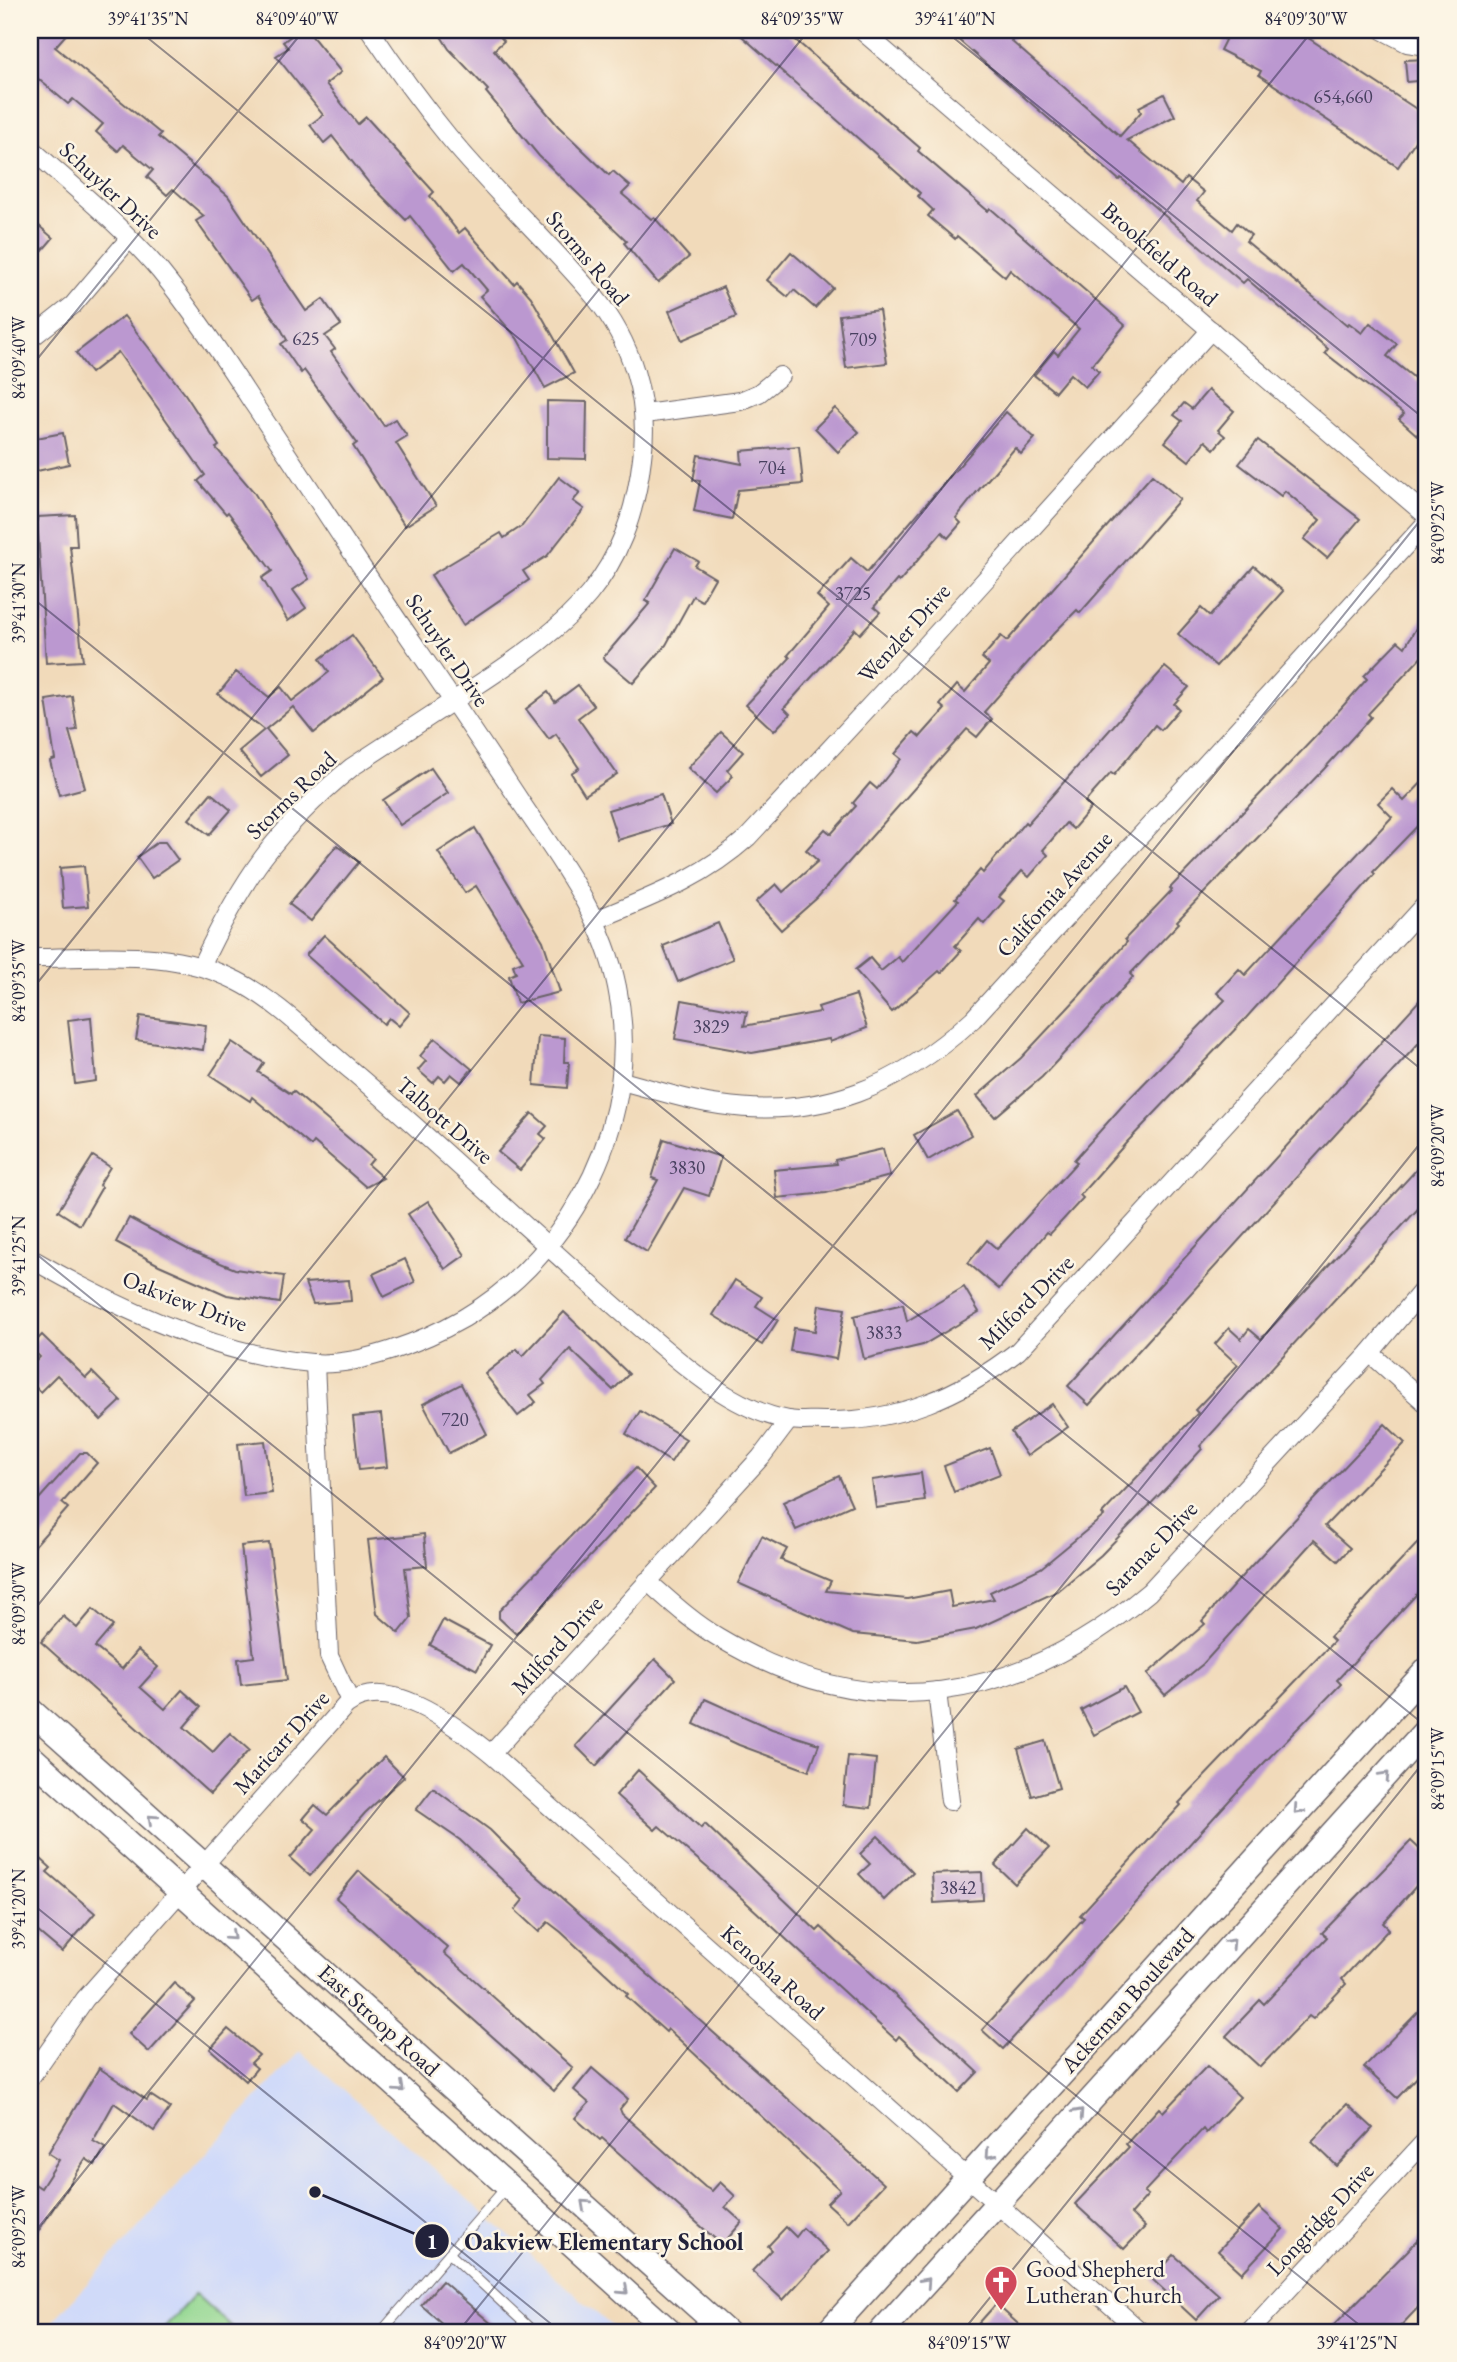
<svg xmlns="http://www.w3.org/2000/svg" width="1457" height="2362" viewBox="0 0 1457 2362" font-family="'EB Garamond',serif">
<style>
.built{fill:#d0daf9}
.green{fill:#90d68f;stroke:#597c65;stroke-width:2}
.building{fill:#bb98d0}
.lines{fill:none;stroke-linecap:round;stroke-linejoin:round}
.lane-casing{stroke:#6a6267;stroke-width:11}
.street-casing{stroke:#6a6267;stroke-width:20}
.secondary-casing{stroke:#6a6267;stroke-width:27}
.lane{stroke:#fff;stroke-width:9}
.street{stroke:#fff;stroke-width:18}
.secondary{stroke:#fff;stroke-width:24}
.oneway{stroke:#9c9ca7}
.ticks{fill:none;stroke:#22223b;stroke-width:2;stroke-opacity:0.45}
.labels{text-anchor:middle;stroke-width:5;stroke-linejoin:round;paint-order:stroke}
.number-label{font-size:19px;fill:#484060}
.street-label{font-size:23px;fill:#22223b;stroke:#fcf5e5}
.poi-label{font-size:23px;fill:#22223b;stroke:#fcf5e5;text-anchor:start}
.leader{fill:none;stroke:#22223b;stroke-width:2.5}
.callout-dot{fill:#22223b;stroke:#fcf5e5;stroke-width:2.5}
.mark-label{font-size:21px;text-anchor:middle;font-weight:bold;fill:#fff}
.callout-label{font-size:24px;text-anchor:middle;font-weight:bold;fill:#22223b;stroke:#fcf5e5;stroke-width:5;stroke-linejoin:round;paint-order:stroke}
.neatline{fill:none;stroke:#22223b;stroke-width:2.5}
.ticks-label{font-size:18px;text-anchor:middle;fill:#22223b}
</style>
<rect width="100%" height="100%" fill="#fcf5e5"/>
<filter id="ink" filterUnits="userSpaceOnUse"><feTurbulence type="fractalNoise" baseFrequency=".0143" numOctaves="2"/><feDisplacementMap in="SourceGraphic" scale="14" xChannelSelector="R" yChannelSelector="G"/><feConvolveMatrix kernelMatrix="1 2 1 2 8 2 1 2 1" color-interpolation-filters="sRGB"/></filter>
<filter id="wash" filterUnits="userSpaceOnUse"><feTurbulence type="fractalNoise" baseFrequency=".00686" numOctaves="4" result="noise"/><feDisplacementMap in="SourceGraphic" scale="28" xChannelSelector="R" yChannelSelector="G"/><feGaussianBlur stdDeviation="1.57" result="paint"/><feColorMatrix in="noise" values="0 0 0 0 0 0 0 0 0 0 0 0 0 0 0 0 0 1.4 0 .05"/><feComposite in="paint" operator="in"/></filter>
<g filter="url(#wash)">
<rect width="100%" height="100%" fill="#f1daba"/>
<polygon class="built" points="300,2051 618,2332 43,2332"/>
<polygon class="green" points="195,2294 237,2332 160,2332"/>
<g id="blocks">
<g class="building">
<polygon points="30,30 70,30 55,47 161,134 158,137 228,196 306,311 323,299 341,325 325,336 335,349 331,352 384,426 395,419 407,436 396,443 436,506 405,526 353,446 357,443 304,370 301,373 281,344 287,340 281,329 258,296 252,300 196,221 204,216 173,189 167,195 147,177 153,170 123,145 118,151 96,132 103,124 73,99 68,104 30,72"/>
<polygon points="299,30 307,30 341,72 326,84 358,124 366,117 434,192 430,196 459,233 465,228 514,284 517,281 531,297 574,373 545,388 517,338 480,296 487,290 464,263 454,271 410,216 406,220 369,183 332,136 324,143 310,125 323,115 276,56 288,48 283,42"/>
<polygon points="437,30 494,30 504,41 494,50 558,126 609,175 613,171 630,186 622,194 651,219 654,217 689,257 658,283 624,243 627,241 539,156 486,92 488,90 449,49"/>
<polygon points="735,30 784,30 920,148 918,151 988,211 990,208 1125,325 1092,365 1099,371 1085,387 1070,374 1055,392 1034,375 1054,351 1058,355 1079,329 1010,270 1005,277 957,236 955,239 928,216 933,210 918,196 920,193"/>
<polygon points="947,30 1020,30 1011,41 1120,136 1141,112 1139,107 1164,94 1175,116 1127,140 1181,185 1186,178 1204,192 1197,201 1232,230 1237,223 1251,235 1246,241 1347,325 1349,323 1362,333 1370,323 1397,344 1387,356 1427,388 1427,444 1399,419 1404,414 1325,353 1328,349 1247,279 1243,283 1121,178 1119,180"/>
<polygon points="1230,30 1296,30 1427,116 1427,123 1398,167 1259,75 1261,71 1220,50"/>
<polygon points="1427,59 1427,80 1407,82 1405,60"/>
<polygon points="30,218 53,238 30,265"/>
<polygon points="791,252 833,288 815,308 794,290 788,297 767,280"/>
<polygon points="723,287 736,317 682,340 669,311"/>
<polygon points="879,310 887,363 846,368 839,315"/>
<polygon points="124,316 185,394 219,446 216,448 253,491 309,579 293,590 306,608 288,621 262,578 272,571 228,512 226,514 198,481 205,475 118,352 91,373 76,353"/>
<polygon points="1208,390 1234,411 1218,430 1225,436 1214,449 1205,441 1189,461 1165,442 1182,421 1174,415 1184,403 1192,409"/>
<polygon points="547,401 587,402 586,459 547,458"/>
<polygon points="835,408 859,432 838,452 815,428"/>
<polygon points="1006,412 1035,438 1021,454 1015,448 976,493 956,518 961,523 948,538 942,532 899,582 897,580 874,607 880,612 860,634 855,629 784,708 790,714 774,731 746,705 790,658 788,655 829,607 817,596 851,558 867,572"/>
<polygon points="63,433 69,464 37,471 31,439"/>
<polygon points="1258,440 1360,519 1327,558 1304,539 1320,520 1285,491 1281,496 1239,464"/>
<polygon points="799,446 803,484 738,490 732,519 694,511 700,481 693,480 698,455 742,464 741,451"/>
<polygon points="1152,475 1180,499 1080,613 1077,610 1054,633 984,712 992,719 977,737 967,729 817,898 781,930 756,902 776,884 783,892 818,861 806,850 825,829 831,834 856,806 853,803 870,783 877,789 901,759 895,754 914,732 920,737 945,709 940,705 957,685 965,692 989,664 982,658 1001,636 1007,641"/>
<polygon points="559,477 580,493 573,501 584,509 547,556 523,571 529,580 463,625 431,575 501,533 504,538 522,526"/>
<polygon points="75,515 77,546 70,546 83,661 46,663 37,517"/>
<polygon points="675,548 698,561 695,566 715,578 702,601 693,596 666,645 633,683 603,658 650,603 645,601"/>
<polygon points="1254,566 1283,591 1216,666 1178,634 1201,608 1210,616"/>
<polygon points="1427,609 1427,651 1368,714 1371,717 1324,769 1177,921 1179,923 1130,974 1133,977 1081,1035 1042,1077 995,1117 977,1096 1021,1058 1080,995 1127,942 1125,939 1172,890 1170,888 1317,735 1367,679 1364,676 1398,641 1405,647"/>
<polygon points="352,635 383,677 314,733 293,707 266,729 288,755 261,777 239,751 264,730 218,694 236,672 269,697 281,687 292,701 329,672 320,659"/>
<polygon points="1165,667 1189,687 1174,704 1179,709 1161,730 1155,725 1114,775 1111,773 1085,802 1091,808 1073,829 1066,823 1043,850 1048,855 1029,877 1022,871 999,897 1004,901 984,924 979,919 955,946 961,951 941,973 939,971 892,1012 855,970 870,958 881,971 898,957 902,962 958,901 955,899 980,870 983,873 1025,822 1027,824"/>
<polygon points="578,685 594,706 578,718 617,774 585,795 571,773 579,768 556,734 549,739 526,709 548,692 555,702"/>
<polygon points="72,696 77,730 69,731 85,788 59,795 50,761 55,759 46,700"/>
<polygon points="721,732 743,752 727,770 733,776 716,793 688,768"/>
<polygon points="431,768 448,793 400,825 383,800"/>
<polygon points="1427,777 1427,816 1373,872 1375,874 1246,1018 1127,1142 1080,1195 1083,1198 1050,1234 1047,1232 999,1289 968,1263 987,1240 997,1249 1013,1232 1077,1162 1074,1160 1124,1104 1225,1000 1217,993 1239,969 1245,975 1392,817 1378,803 1392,789 1404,801"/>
<polygon points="211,793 231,810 209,835 189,819"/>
<polygon points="661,794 671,824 618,840 608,810"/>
<polygon points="475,828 543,941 560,992 517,1003 509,976 516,973 513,965 523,961 476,886 465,893 438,852"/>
<polygon points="158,842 165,842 178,860 152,878 137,857"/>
<polygon points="337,845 359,862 311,921 289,904"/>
<polygon points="84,866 88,906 63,908 60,868"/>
<polygon points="718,923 733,959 678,982 663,946"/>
<polygon points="324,935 410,1013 399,1026 389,1018 384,1024 306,955"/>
<polygon points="1427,992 1427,1034 1089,1405 1068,1386"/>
<polygon points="856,995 867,1028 830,1042 829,1039 752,1053 675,1039 682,1000 747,1012 744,1026 820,1012 818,1007"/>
<polygon points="140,1016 206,1025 203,1050 136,1040"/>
<polygon points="91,1017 96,1081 75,1084 68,1020"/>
<polygon points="538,1036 565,1038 564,1062 569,1062 567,1088 534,1085"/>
<polygon points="435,1038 472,1069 461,1082 451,1074 445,1081 439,1076 433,1083 418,1070 426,1061 420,1056"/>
<polygon points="232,1042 264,1063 258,1072 291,1094 293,1091 373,1159 368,1165 383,1178 366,1187 314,1142 311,1146 252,1097 250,1101 210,1075"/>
<polygon points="957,1111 971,1135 928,1160 914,1135"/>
<polygon points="532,1113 547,1126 540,1134 546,1139 520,1170 498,1152"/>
<polygon points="664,1139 721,1157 709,1196 684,1188 647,1252 625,1238 658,1180 652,1178"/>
<polygon points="883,1149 890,1176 826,1193 777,1198 774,1170 836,1164 835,1160"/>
<polygon points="93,1156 110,1167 99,1185 102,1187 80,1225 58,1211"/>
<polygon points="1427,1158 1427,1199 1200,1446 1202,1449 1169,1485 1101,1555 1058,1591 976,1629 917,1640 853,1634 738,1583 762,1536 787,1549 781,1560 831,1581 826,1591 907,1599 949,1591 952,1607 994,1599 990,1592 1041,1568 1104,1516 1102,1514 1198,1413 1195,1410 1238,1365 1215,1344 1229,1328 1241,1339 1249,1329 1261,1339"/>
<polygon points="428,1201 465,1255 445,1269 408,1214"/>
<polygon points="129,1218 189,1250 235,1269 284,1276 280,1303 227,1295 159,1265 116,1242"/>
<polygon points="405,1259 415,1282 384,1297 373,1274"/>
<polygon points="349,1280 351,1301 313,1304 305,1283"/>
<polygon points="735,1280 762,1297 756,1306 778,1320 762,1345 713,1315"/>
<polygon points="964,1287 979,1312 923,1345 864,1359 854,1316 903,1304 907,1321"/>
<polygon points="819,1305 845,1309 836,1359 790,1351 794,1328 815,1331"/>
<polygon points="564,1312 629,1374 613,1390 570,1349 542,1380 545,1384 530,1395 536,1402 518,1416 485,1374 517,1349 523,1356"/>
<polygon points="42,1335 86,1378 92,1372 121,1401 101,1420 57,1375 40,1392 30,1381 30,1367 40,1357 30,1347"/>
<polygon points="461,1384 487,1434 449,1453 423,1404"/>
<polygon points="1052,1404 1068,1427 1027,1456 1011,1432"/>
<polygon points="640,1411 686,1439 671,1462 626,1434"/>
<polygon points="381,1414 387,1467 359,1470 353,1417"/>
<polygon points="1385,1424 1405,1443 1325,1526 1350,1548 1338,1561 1314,1540 1203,1664 1165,1695 1147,1674 1205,1624 1202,1621 1251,1566"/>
<polygon points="265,1441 272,1493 244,1496 238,1444"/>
<polygon points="990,1448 1000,1474 954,1492 944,1466"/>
<polygon points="80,1453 87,1453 97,1463 62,1503 68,1508 30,1551 30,1509"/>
<polygon points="636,1468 655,1488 516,1634 499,1618 499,1611"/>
<polygon points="921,1473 925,1501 876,1508 872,1480"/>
<polygon points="839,1476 852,1505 796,1530 783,1502"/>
<polygon points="1427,1533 1427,1583 1337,1680 1341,1684 1257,1770 1003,2049 982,2030 1084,1918 1080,1915 1181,1805 1179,1803 1334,1641 1330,1637"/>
<polygon points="424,1534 427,1566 405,1568 411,1618 399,1633 377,1614 368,1540"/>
<polygon points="269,1543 287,1680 241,1685 238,1659 254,1657 241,1546"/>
<polygon points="93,1609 113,1626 95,1647 122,1669 138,1650 158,1667 140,1687 165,1709 182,1690 201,1707 184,1727 213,1752 230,1733 249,1750 210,1794 41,1642 63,1616 77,1628"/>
<polygon points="443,1620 490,1645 477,1670 430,1645"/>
<polygon points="655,1659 675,1679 596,1766 576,1746"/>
<polygon points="1124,1687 1138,1712 1094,1735 1081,1710"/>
<polygon points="705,1699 772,1729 819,1744 809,1771 739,1745 694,1724"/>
<polygon points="1045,1741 1059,1788 1032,1796 1018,1749"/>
<polygon points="848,1756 876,1759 871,1808 843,1805"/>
<polygon points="384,1757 404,1777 365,1813 310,1876 290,1858 315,1829 303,1819 315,1805 327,1815"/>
<polygon points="638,1770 701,1828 705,1824 817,1931 821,1927 978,2072 959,2092 899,2036 896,2040 724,1882 659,1826 655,1830 616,1795"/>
<polygon points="433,1788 490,1830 528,1868 884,2184 848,2222 827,2203 840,2190 668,2029 666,2032 626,1996 628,1994 561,1932 548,1922 539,1932 515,1910 523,1900 460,1840 416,1810"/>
<polygon points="1028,1828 1049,1848 1015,1884 995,1865"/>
<polygon points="878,1836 913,1872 884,1900 859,1874 870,1864 860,1854"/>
<polygon points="1411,1841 1427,1856 1427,1874 1383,1923 1389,1929 1342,1979 1346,1984 1313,2019 1309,2016 1260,2067 1226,2036 1260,2000 1264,2004 1327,1937 1322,1933"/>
<polygon points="30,1849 51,1868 47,1872 95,1913 62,1952 30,1925"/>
<polygon points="359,1871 448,1948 444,1953 573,2068 554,2091 336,1898"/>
<polygon points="982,1872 983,1900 934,1903 932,1874"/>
<polygon points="174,1983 195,2001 149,2052 129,2034"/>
<polygon points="1427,2003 1427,2067 1397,2098 1364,2067"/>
<polygon points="228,2029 259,2055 251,2063 257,2068 246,2081 210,2049"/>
<polygon points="1207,2066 1240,2097 1206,2133 1203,2129 1144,2192 1148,2195 1131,2214 1145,2227 1124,2249 1075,2204 1129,2147 1126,2144 1159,2108 1163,2112"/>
<polygon points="99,2068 147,2100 150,2095 170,2108 154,2131 114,2103 93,2141 105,2148 95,2165 86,2159 30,2244 30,2181 41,2188 59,2160 48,2153"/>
<polygon points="592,2068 628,2099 620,2109 622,2114 705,2187 712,2191 720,2182 735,2196 725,2207 742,2222 722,2245 602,2138 600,2140 575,2118 589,2103 574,2090"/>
<polygon points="1347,2104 1373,2128 1337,2166 1312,2142"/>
<polygon points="1259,2207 1283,2229 1242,2273 1218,2251"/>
<polygon points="786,2227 796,2237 803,2228 828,2251 783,2300 752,2271 772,2250 768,2246"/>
<polygon points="1427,2231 1427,2298 1395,2332 1327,2332"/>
<polygon points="1174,2255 1219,2295 1196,2320 1152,2279"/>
<polygon points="442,2281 501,2332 452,2332 421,2305"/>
<polygon points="996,2304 1027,2332 971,2332"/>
</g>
</g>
</g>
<g filter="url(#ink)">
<use href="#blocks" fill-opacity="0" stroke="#6a6267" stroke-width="2"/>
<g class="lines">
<defs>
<g id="lane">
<polyline points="449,2253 534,2332"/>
<polyline points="381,2332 507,2186"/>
</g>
<g id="street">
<polyline points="861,30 1427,516"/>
<polyline points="1382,30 1407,43 1427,46"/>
<path d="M30,148C74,187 122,226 160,271C194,313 224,358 253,403C308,484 360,567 416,647C452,699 487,751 522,804C561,862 603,917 617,987C644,1114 575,1253 464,1318C424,1341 359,1367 312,1363C217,1356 111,1305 30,1258"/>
<polyline points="30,339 73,305 129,239"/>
<polyline points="645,414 740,401 759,393 780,376"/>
<path d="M596,920C653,896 701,879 748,837L920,652L1211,330"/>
<path d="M30,958C101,958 170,947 237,981C279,1002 315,1041 352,1071C447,1152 537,1239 632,1321C676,1359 730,1410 789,1420C800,1422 813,1420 824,1421C899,1422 960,1396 1018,1351L1427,903"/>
<path d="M201,966C242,879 276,829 352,767C393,740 434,713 476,686C571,624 628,578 642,458C650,400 632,342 594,296C548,241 494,192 448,136C420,102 394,66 370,30"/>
<path d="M621,1081C654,1089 687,1101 720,1105C821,1120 900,1086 973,1019L1427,522"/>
<polyline points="1370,1353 1427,1404"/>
<polyline points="315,1364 329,1656 350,1701"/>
<path d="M647,1581C670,1601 692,1622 718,1637C871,1729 1017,1703 1149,1592L1370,1353L1427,1285"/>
<polyline points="937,1691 950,1801"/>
<polyline points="491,1754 761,1457 789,1420"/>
<path d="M30,2078L85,1999L346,1705C390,1672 456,1727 491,1754L1141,2332"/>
<polyline points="1249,2332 1427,2139"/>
</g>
<g id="secondary">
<polyline points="30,1710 726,2332"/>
<polyline points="30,1756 670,2332"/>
<polyline points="828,2332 1427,1670"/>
<polyline points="881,2332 1427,1729"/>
</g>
</defs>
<use href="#lane" class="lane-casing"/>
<use href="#street" class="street-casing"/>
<use href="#secondary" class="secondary-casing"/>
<use href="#lane" class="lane"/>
<use href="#street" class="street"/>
<use href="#secondary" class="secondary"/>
</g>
<defs><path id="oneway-chevron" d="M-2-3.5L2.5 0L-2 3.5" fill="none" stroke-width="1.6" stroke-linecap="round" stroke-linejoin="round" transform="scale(1.75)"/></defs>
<g class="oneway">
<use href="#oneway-chevron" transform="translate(1385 1776) rotate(-47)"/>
<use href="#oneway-chevron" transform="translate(1298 1810) rotate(132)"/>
<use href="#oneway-chevron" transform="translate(152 1819) rotate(-138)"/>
<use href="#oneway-chevron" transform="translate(231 1936) rotate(42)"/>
<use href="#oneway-chevron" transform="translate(1231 1943) rotate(-47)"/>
<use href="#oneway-chevron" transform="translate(400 2088) rotate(42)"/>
<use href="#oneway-chevron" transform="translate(1079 2113) rotate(-48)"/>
<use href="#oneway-chevron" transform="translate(990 2154) rotate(132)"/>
<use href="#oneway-chevron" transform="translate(585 2204) rotate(-138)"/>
<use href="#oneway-chevron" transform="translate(926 2282) rotate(-48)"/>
<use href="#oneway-chevron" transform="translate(624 2290) rotate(43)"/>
</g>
</g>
<path class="ticks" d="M138,30L1427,1074M944,30L1427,421M30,368L304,30M30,596L1427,1727M30,992L809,30M30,1249L1368,2332M30,1615L1313,30M30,1902L561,2332M30,2238L1427,512M458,2332L1427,1135M962,2332L1427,1758"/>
<defs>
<symbol id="church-pin" viewBox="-11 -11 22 30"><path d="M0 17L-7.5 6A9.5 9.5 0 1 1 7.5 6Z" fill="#d1495b" stroke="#fcf5e5"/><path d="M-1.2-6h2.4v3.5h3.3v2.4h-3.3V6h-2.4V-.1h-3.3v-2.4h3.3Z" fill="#fff"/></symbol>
</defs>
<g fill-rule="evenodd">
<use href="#church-pin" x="982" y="2263" width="38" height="52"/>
</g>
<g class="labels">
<g class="number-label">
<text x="1343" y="103">654,660</text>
<text x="306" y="345">625</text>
<text x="863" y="346">709</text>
<text x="772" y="474">704</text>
<text x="853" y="600">3725</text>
<text x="711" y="1033">3829</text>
<text x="687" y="1174">3830</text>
<text x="884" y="1339">3833</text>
<text x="455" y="1426">720</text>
<text x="958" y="1894">3842</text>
</g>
<g class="street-label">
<text transform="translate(111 190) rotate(43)" y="8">Schuyler Drive</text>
<text transform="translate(1160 254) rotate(41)" y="8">Brookfield Road</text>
<text transform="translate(588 258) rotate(50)" y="8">Storms Road</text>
<text transform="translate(904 633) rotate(-48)" y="8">Wenzler Drive</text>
<text transform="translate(448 650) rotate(56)" y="8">Schuyler Drive</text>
<text transform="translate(291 795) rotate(-44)" y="8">Storms Road</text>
<text transform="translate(1054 894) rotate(-48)" y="8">California Avenue</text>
<text transform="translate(445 1120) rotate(41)" y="8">Talbott Drive</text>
<text transform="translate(185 1301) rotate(21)" y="8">Oakview Drive</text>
<text transform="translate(1026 1302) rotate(-45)" y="8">Milford Drive</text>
<text transform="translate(1151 1548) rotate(-46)" y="8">Saranac Drive</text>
<text transform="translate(557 1645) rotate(-48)" y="8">Milford Drive</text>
<text transform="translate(281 1742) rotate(-48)" y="8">Maricarr Drive</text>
<text transform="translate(773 1972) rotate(42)" y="8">Kenosha Road</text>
<text transform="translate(1127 2000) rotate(-48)" y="8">Ackerman Boulevard</text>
<text transform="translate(379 2020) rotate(42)" y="8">East Stroop Road</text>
<text transform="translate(1320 2219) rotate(-47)" y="8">Longridge Drive</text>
</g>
<g class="poi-label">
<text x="1026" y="2277">Good Shepherd<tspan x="1026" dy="26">Lutheran Church</tspan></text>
</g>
</g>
<path class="leader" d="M315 2192L432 2241"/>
<g class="callout-dot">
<circle cx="315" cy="2192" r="7"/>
<circle cx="432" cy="2241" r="18"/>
</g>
<g class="mark-label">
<text x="432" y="2249">1</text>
</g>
<g class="callout-label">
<text x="604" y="2250">Oakview Elementary School</text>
</g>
<rect width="1457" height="2362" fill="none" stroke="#fcf5e5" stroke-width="77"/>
<rect x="38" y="38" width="1380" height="2286" class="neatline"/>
<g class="ticks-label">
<text x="148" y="25">39°41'35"N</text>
<text x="297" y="25">84°09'40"W</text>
<text x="802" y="25">84°09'35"W</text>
<text x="955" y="25">39°41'40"N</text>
<text x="1306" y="25">84°09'30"W</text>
<text transform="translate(19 358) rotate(-90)" y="6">84°09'40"W</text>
<text transform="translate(1438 523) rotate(-90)" y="6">84°09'25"W</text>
<text transform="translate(19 603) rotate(-90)" y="6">39°41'30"N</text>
<text transform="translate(19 981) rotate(-90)" y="6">84°09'35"W</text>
<text transform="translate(1438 1146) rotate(-90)" y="6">84°09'20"W</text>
<text transform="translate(19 1256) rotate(-90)" y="6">39°41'25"N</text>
<text transform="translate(19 1604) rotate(-90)" y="6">84°09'30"W</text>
<text transform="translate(1438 1769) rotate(-90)" y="6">84°09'15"W</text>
<text transform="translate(19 1909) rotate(-90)" y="6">39°41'20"N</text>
<text transform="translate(19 2227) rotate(-90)" y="6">84°09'25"W</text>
<text x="465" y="2349">84°09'20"W</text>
<text x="969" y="2349">84°09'15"W</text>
<text x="1357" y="2349">39°41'25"N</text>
</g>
</svg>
